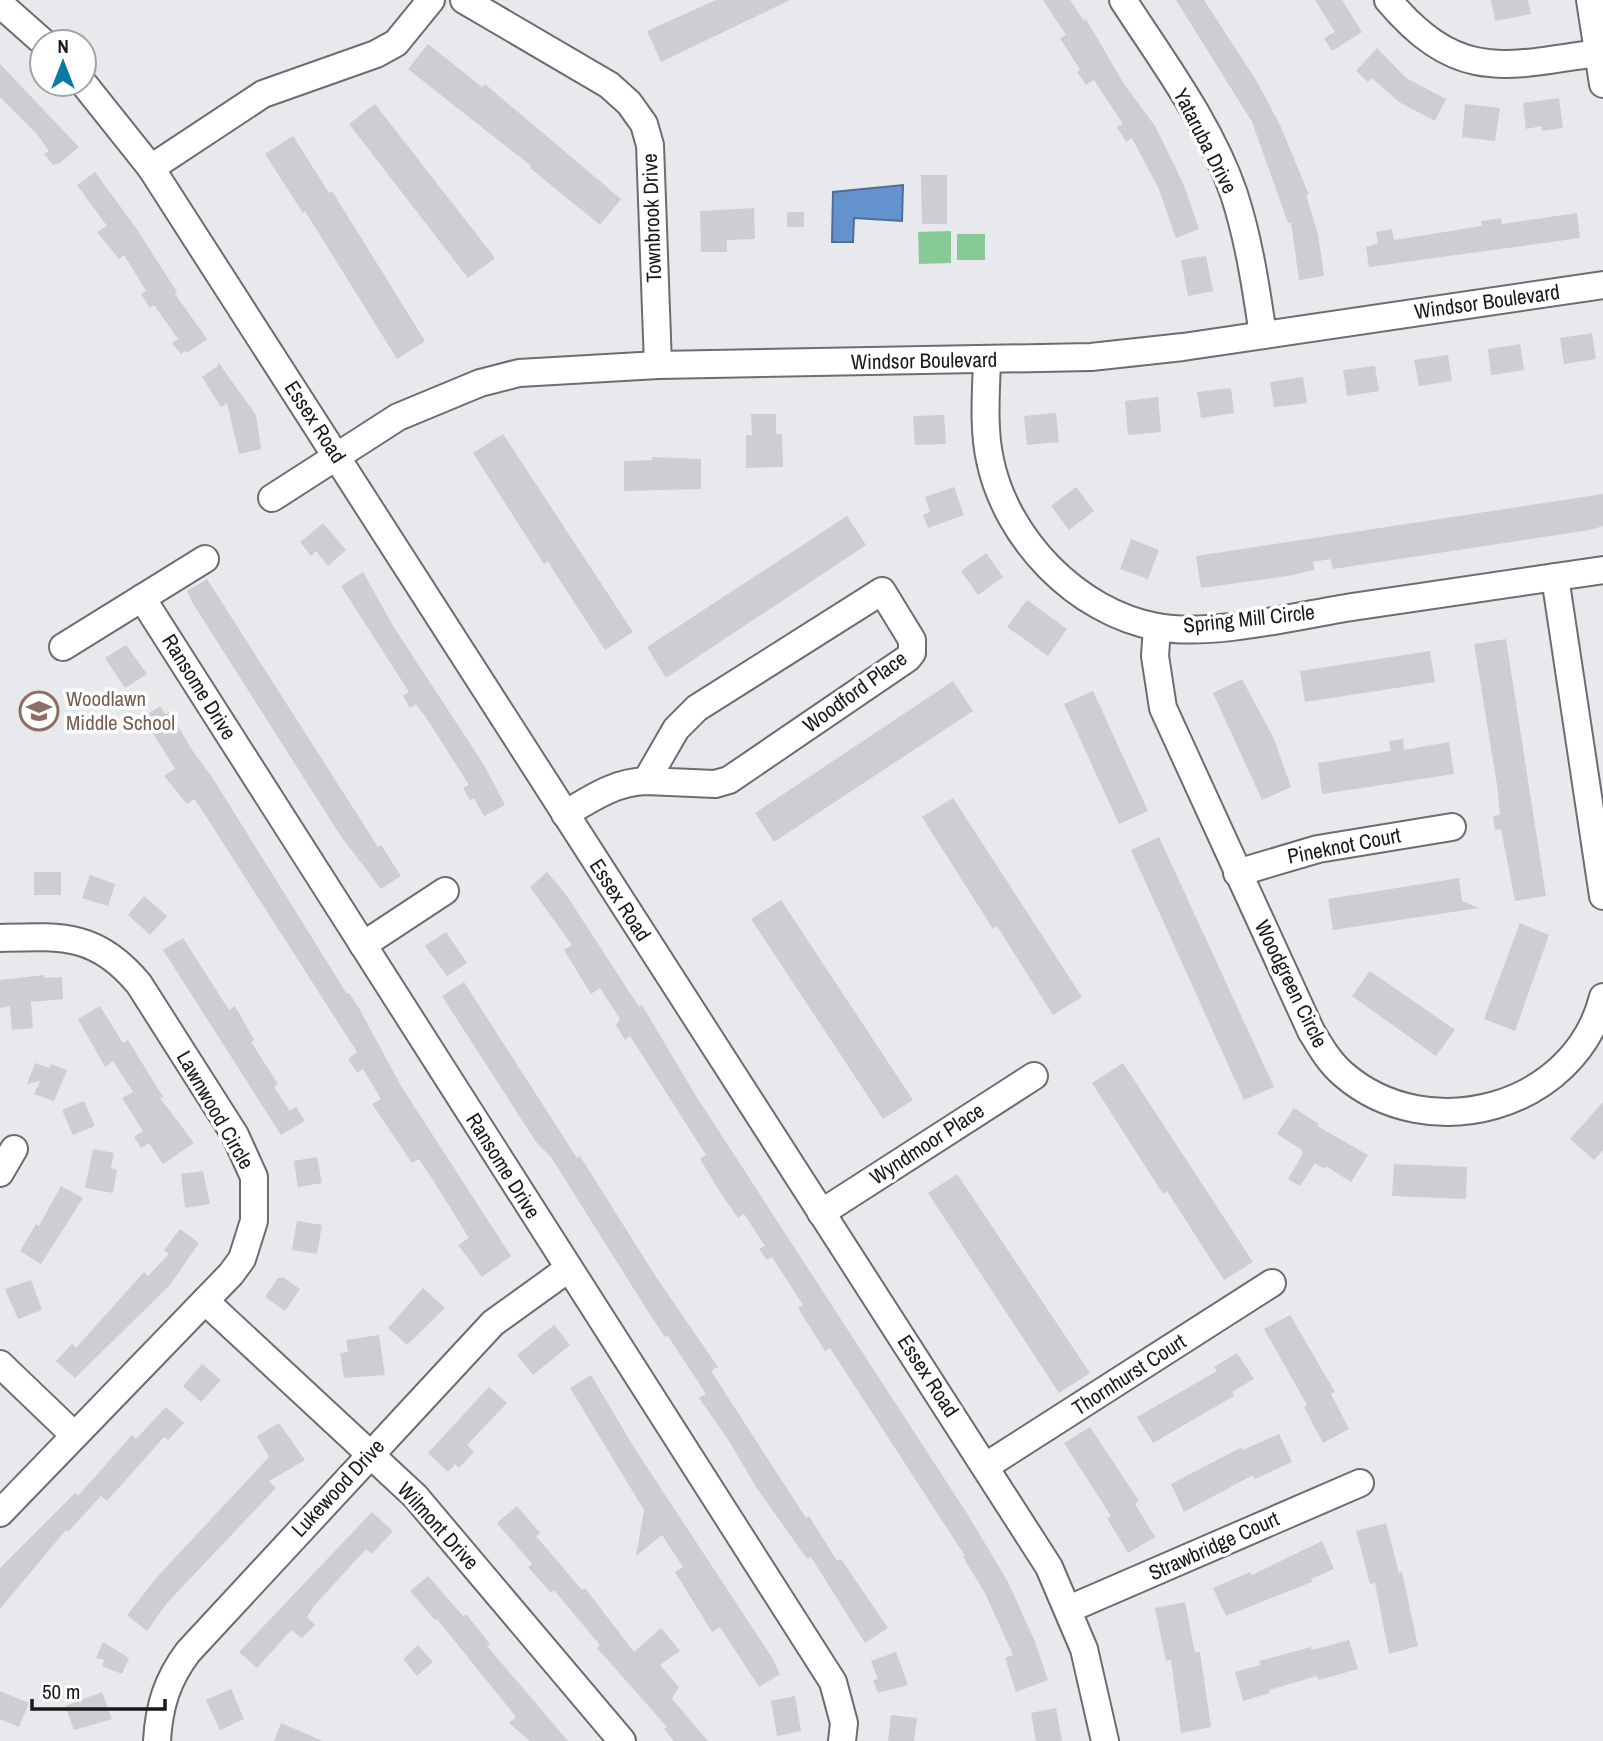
<svg xmlns="http://www.w3.org/2000/svg" width="1603" height="1741" viewBox="0 0 1603 1741" font-family="'Archivo Narrow',sans-serif">
<style>
.green{fill:#87ca98}
.water{fill:#6492cd;stroke:#4e6e98;stroke-width:2}
.building{fill:#cdced1}
.lines{fill:none;stroke-linecap:round;stroke-linejoin:round}
.minor-casing{stroke:#6c6d70;stroke-width:30}
.minor{stroke:#fff;stroke-width:26}
.labels{text-anchor:middle;stroke-width:7;stroke-linejoin:round;paint-order:stroke}
.street-label{font-size:21px;fill:#191a1b;stroke:#fff}
.education-label{font-size:21px;fill:#785e54;stroke:#fff;text-anchor:start}
</style>
<rect width="100%" height="100%" fill="#e8e9ec"/>
<g class="green">
<polygon points="951,231 951,263 919,264 918,232"/>
<rect x="957" y="234" width="28" height="26"/>
</g>
<polygon class="water" points="903,185 902,221 854,218 853,242 832,242 833,192"/>
<g class="building">
<polygon points="716,0 790,0 661,62 647,31"/>
<polygon points="1043,0 1070,0 1084,21 1086,19 1124,84 1155,126 1183,183 1199,229 1176,238 1158,187 1132,138 1126,142 1117,127 1123,124 1094,80 1086,85 1077,72 1080,70 1060,38 1066,35"/>
<polygon points="1176,0 1204,0 1256,80 1280,125 1309,195 1306,195 1318,234 1324,276 1299,280 1291,222 1288,223 1252,122"/>
<polygon points="1315,0 1342,0 1362,32 1332,51 1324,38 1335,32"/>
<polygon points="1491,0 1528,0 1531,14 1495,21"/>
<polygon points="428,44 482,87 485,84 621,199 600,225 530,168 531,166 408,69"/>
<polygon points="1377,48 1406,78 1446,99 1435,121 1399,102 1372,78 1368,82 1356,71"/>
<polygon points="0,64 79,147 60,163 53,165 44,154 49,151 37,134 0,97"/>
<polygon points="1559,98 1563,128 1542,131 1542,126 1526,129 1523,103"/>
<polygon points="375,104 495,258 468,278 349,124"/>
<polygon points="1465,104 1500,108 1495,141 1462,137"/>
<polygon points="293,136 329,193 332,191 425,341 397,359 305,211 303,213 265,154"/>
<polygon points="95,172 136,228 177,292 175,294 207,339 187,353 185,351 181,354 172,343 178,339 154,305 150,308 141,294 146,291 124,255 119,259 97,232 107,226 77,185"/>
<polygon points="921,175 947,175 947,224 922,224"/>
<polygon points="754,208 755,239 727,240 727,252 701,252 700,211"/>
<rect x="787" y="212" width="17" height="15"/>
<polygon points="1577,213 1580,238 1369,267 1366,247 1378,243 1376,232 1392,229 1394,240 1482,226 1481,221 1501,218 1502,224"/>
<polygon points="1206,256 1213,291 1188,296 1181,260"/>
<polygon points="1592,333 1596,359 1564,364 1560,338"/>
<polygon points="1520,344 1524,370 1491,375 1488,349"/>
<polygon points="1448,355 1452,381 1419,386 1414,360"/>
<polygon points="218,362 256,415 261,449 239,454 227,403 221,407 202,377 218,366"/>
<polygon points="1375,366 1379,391 1347,396 1343,370"/>
<polygon points="1303,377 1307,403 1274,407 1270,382"/>
<polygon points="1231,388 1234,413 1201,418 1197,392"/>
<polygon points="1158,397 1161,432 1128,435 1125,401"/>
<polygon points="1056,413 1059,442 1027,445 1024,416"/>
<polygon points="751,414 776,414 776,434 782,434 783,467 746,468 746,435 752,435"/>
<polygon points="944,415 946,444 915,445 913,416"/>
<polygon points="503,434 633,632 605,650 548,562 544,564 473,453"/>
<polygon points="652,457 701,459 701,489 624,491 624,461 652,460"/>
<polygon points="954,487 964,515 928,528 923,515 930,512 925,497"/>
<polygon points="1076,487 1094,511 1069,530 1051,506"/>
<polygon points="1603,494 1603,526 1590,530 1333,569 1330,559 1313,562 1314,570 1288,576 1201,588 1196,556"/>
<polygon points="847,516 866,545 666,678 647,647"/>
<polygon points="323,523 346,550 328,566 316,551 311,556 300,542"/>
<polygon points="1131,539 1159,550 1148,579 1120,569"/>
<polygon points="986,553 1003,577 978,595 961,571"/>
<polygon points="363,572 393,626 484,765 505,805 484,816 474,798 470,800 463,788 469,785 427,719 416,704 410,708 403,696 409,692 341,586"/>
<polygon points="207,579 378,847 381,845 401,876 381,889 340,835 192,602 187,591"/>
<polygon points="1027,600 1067,629 1048,656 1007,627"/>
<polygon points="1506,639 1546,896 1515,901 1501,829 1495,830 1493,816 1500,815 1497,785 1474,644"/>
<polygon points="126,645 147,674 125,688 105,658"/>
<polygon points="1430,651 1435,682 1305,702 1300,671"/>
<polygon points="1242,679 1274,739 1291,787 1262,800 1213,693"/>
<polygon points="953,681 973,711 774,842 755,813"/>
<polygon points="1093,691 1148,811 1119,824 1064,704"/>
<polygon points="160,706 165,714 170,712 192,750 212,777 347,994 349,993 359,1008 401,1086 511,1256 482,1277 458,1245 469,1238 438,1188 419,1159 412,1163 372,1104 381,1099 363,1069 357,1073 348,1059 357,1052 200,807 194,799 187,804 164,776 175,769 143,717"/>
<polygon points="1403,739 1404,750 1449,742 1454,774 1322,794 1318,763 1391,751 1389,741"/>
<polygon points="953,798 1082,997 1053,1015 997,926 993,929 922,817"/>
<polygon points="1159,837 1274,1087 1244,1100 1131,850"/>
<rect x="34" y="872" width="27" height="23"/>
<polygon points="547,872 567,896 639,1007 642,1005 696,1096 968,1515 1008,1582 1035,1642 1048,1680 1016,1692 1005,1658 1013,1655 985,1593 963,1557 965,1556 830,1348 825,1351 798,1308 803,1305 783,1274 772,1257 767,1260 759,1249 765,1246 744,1214 738,1218 718,1189 700,1159 706,1155 630,1036 625,1040 616,1025 620,1019 600,988 591,994 564,950 572,945 530,887"/>
<polygon points="90,875 115,884 108,906 82,898"/>
<polygon points="1459,878 1462,901 1479,908 1333,930 1328,899"/>
<polygon points="144,896 167,916 150,935 128,915"/>
<polygon points="781,900 913,1100 883,1119 751,919"/>
<polygon points="1520,923 1549,935 1515,1031 1484,1019"/>
<polygon points="446,932 467,963 447,976 425,946"/>
<polygon points="183,938 229,1010 235,1006 254,1040 251,1042 278,1084 274,1087 290,1111 296,1107 305,1121 281,1135 163,950"/>
<polygon points="1370,971 1455,1030 1436,1056 1352,996"/>
<polygon points="44,975 45,978 62,977 63,999 31,1002 33,1028 12,1030 10,1006 0,1008 0,980"/>
<polygon points="464,982 577,1158 580,1156 656,1277 718,1367 711,1371 806,1518 809,1516 837,1561 841,1559 888,1628 865,1643 811,1557 807,1559 756,1487 729,1441 699,1398 706,1394 668,1336 665,1337 647,1310 551,1157 536,1142 442,996"/>
<polygon points="100,1006 123,1043 128,1040 163,1097 160,1098 194,1143 163,1164 149,1143 141,1148 134,1137 143,1131 122,1098 133,1092 113,1061 105,1067 78,1019"/>
<polygon points="35,1063 49,1068 51,1064 67,1070 54,1101 34,1094 40,1081 27,1084"/>
<polygon points="1123,1063 1253,1262 1224,1280 1167,1191 1163,1194 1092,1083"/>
<polygon points="84,1101 95,1126 73,1135 62,1110"/>
<polygon points="1603,1102 1603,1150 1594,1160 1570,1139"/>
<polygon points="1294,1108 1319,1124 1317,1126 1368,1155 1351,1182 1326,1166 1325,1169 1315,1163 1300,1186 1288,1179 1302,1155 1302,1150 1277,1134"/>
<polygon points="93,1149 114,1153 111,1168 117,1170 113,1193 85,1188"/>
<polygon points="317,1157 322,1183 298,1187 294,1161"/>
<polygon points="1394,1164 1467,1167 1466,1199 1392,1196"/>
<polygon points="203,1171 210,1204 185,1208 181,1174"/>
<polygon points="957,1174 1090,1373 1059,1393 928,1193"/>
<polygon points="61,1186 83,1198 41,1264 20,1251 36,1224 39,1226"/>
<polygon points="297,1221 322,1225 317,1254 292,1250"/>
<polygon points="180,1229 199,1243 170,1285 75,1378 56,1361 72,1344 76,1348 144,1272 148,1276 169,1254 164,1250"/>
<polygon points="278,1278 284,1278 300,1289 285,1311 265,1297"/>
<polygon points="31,1280 42,1310 18,1319 5,1289"/>
<polygon points="423,1288 445,1308 407,1345 388,1328"/>
<polygon points="1290,1315 1335,1392 1331,1394 1349,1429 1323,1443 1304,1407 1307,1405 1264,1329"/>
<polygon points="554,1325 570,1345 533,1375 517,1355"/>
<polygon points="379,1335 385,1375 344,1378 340,1353 348,1352 346,1340"/>
<polygon points="1237,1353 1254,1379 1232,1392 1234,1396 1153,1443 1137,1417 1217,1371 1214,1367"/>
<polygon points="202,1364 221,1380 201,1402 183,1386"/>
<polygon points="591,1375 635,1449 771,1656 780,1674 759,1687 720,1627 712,1632 675,1572 683,1567 662,1535 636,1556 644,1510 570,1388"/>
<polygon points="489,1387 507,1403 467,1445 474,1452 459,1468 455,1464 448,1472 428,1453"/>
<polygon points="166,1407 184,1423 168,1440 164,1437 107,1501 101,1496 68,1532 66,1530 0,1609 0,1568 75,1493 78,1496 132,1435 136,1439"/>
<polygon points="279,1423 305,1460 269,1481 276,1488 167,1603 147,1631 127,1615 158,1576 269,1457 257,1436"/>
<polygon points="1090,1427 1139,1501 1135,1504 1155,1537 1128,1553 1107,1518 1111,1516 1064,1443"/>
<polygon points="1279,1434 1292,1462 1255,1479 1253,1475 1184,1512 1171,1484 1242,1447 1243,1450"/>
<polygon points="517,1506 540,1533 536,1536 582,1590 585,1588 634,1652 661,1628 680,1651 660,1665 679,1687 672,1699 708,1741 674,1741 664,1729 667,1727 597,1648 600,1645 554,1590 551,1593 528,1567 532,1564 497,1523"/>
<polygon points="372,1512 393,1531 372,1554 366,1549 314,1606 307,1617 315,1625 302,1638 291,1630 257,1668 239,1652"/>
<polygon points="1386,1523 1399,1573 1402,1572 1418,1646 1389,1654 1375,1583 1370,1584 1356,1531"/>
<polygon points="1322,1541 1334,1569 1311,1579 1312,1582 1226,1616 1213,1588 1250,1572 1252,1575"/>
<polygon points="428,1576 463,1616 466,1614 490,1644 487,1646 568,1741 530,1741 509,1723 516,1717 437,1619 435,1620 410,1591"/>
<polygon points="1185,1602 1195,1653 1200,1652 1211,1727 1181,1733 1171,1660 1166,1661 1155,1608"/>
<polygon points="1349,1640 1358,1669 1319,1680 1317,1676 1269,1690 1270,1693 1243,1701 1235,1672 1260,1665 1259,1661 1311,1647 1312,1650"/>
<polygon points="103,1642 129,1658 122,1674 102,1666 104,1660 96,1658"/>
<polygon points="418,1645 433,1662 417,1676 403,1659"/>
<polygon points="896,1652 908,1685 878,1693 873,1680 878,1679 871,1661"/>
<polygon points="231,1689 244,1719 220,1730 206,1700"/>
<polygon points="0,1691 29,1703 19,1727 0,1719"/>
<polygon points="102,1692 112,1719 74,1730 65,1706"/>
<polygon points="795,1696 801,1731 777,1736 771,1701"/>
<polygon points="1056,1708 1062,1741 1036,1741 1031,1713"/>
<polygon points="891,1715 917,1718 914,1741 888,1741"/>
<polygon points="281,1723 323,1741 274,1741"/>
</g>
<g class="lines">
<defs>
<g id="minor">
<polyline points="464,0 609,85 629,103 644,124 650,145 658,365"/>
<path d="M1123,0C1163,62 1210,124 1234,194C1249,240 1256,288 1263,335"/>
<path d="M1388,0C1459,84 1506,66 1603,52"/>
<polyline points="1590,0 1603,84"/>
<polyline points="0,4 43,42"/>
<polyline points="84,84 151,168 1049,1567 1084,1649 1105,1741"/>
<polyline points="151,168 263,94 376,54 396,43 431,0"/>
<path d="M987,360C986,393 983,428 990,460C1006,538 1076,612 1157,627C1211,637 1296,616 1352,607C1435,595 1519,583 1603,570"/>
<polyline points="272,498 398,417 480,383 519,373 658,365 1091,357 1183,347 1603,285"/>
<polyline points="1555,577 1603,896"/>
<polyline points="142,598 833,1682 844,1723 842,1741"/>
<path d="M1157,627L1155,656L1163,708L1311,1031C1320,1046 1329,1062 1343,1074C1428,1148 1575,1109 1603,997"/>
<polyline points="63,647 205,559"/>
<path d="M565,814C592,798 615,782 646,781L676,729L697,708L882,591L912,640V653L908,658L729,780L715,784L646,781"/>
<polyline points="1237,873 1318,849 1452,827"/>
<path d="M0,938C62,936 97,933 139,984L235,1135L254,1177V1221L242,1259L231,1274L0,1513"/>
<polyline points="363,945 445,891"/>
<polyline points="0,1173 14,1149"/>
<polyline points="821,1213 1034,1076"/>
<polyline points="205,1301 415,1496 622,1741"/>
<polyline points="0,1364 74,1435"/>
<polyline points="986,1466 1272,1283"/>
<polyline points="1069,1609 1360,1483"/>
<path d="M157,1741C159,1706 167,1680 188,1652L493,1323L568,1269"/>
</g>
</defs>
<use href="#minor" class="minor-casing"/>
<use href="#minor" class="minor"/>
</g>
<defs>
<symbol id="school-ring" viewBox="-11 -11 22 22"><circle r="9.5" fill="#fff" stroke="#8d6e63" stroke-width="1.5"/><path d="M0-5L7-2L0 1L-7-2ZM-4 1L0 2.5L4 1V4Q0 6-4 4Z" fill="#8d6e63"/></symbol>
</defs>
<g fill-rule="evenodd">
<use href="#school-ring" x="17" y="689" width="44" height="44"/>
</g>
<g class="labels">
<g class="street-label">
<text transform="translate(1205 141) rotate(63)" y="7">Yataruba Drive</text>
<text transform="translate(652 218) rotate(-92)" y="7">Townbrook Drive</text>
<text transform="translate(1487 302) rotate(-8)" y="7">Windsor Boulevard</text>
<text transform="translate(924 361) rotate(-1)" y="7">Windsor Boulevard</text>
<text transform="translate(315 422) rotate(57)" y="7">Essex Road</text>
<text transform="translate(1249 619) rotate(-6)" y="7">Spring Mill Circle</text>
<text transform="translate(199 687) rotate(58)" y="7">Ransome Drive</text>
<text transform="translate(855 692) rotate(-36)" y="7">Woodford Place</text>
<text transform="translate(1344 846) rotate(-11)" y="7">Pineknot Court</text>
<text transform="translate(620 900) rotate(57)" y="7">Essex Road</text>
<text transform="translate(1291 984) rotate(64)" y="7">Woodgreen Circle</text>
<text transform="translate(215 1110) rotate(60)" y="7">Lawnwood Circle</text>
<text transform="translate(927 1144) rotate(-33)" y="7">Wyndmoor Place</text>
<text transform="translate(503 1166) rotate(58)" y="7">Ransome Drive</text>
<text transform="translate(1129 1375) rotate(-33)" y="7">Thornhurst Court</text>
<text transform="translate(928 1376) rotate(57)" y="7">Essex Road</text>
<text transform="translate(338 1488) rotate(-47)" y="7">Lukewood Drive</text>
<text transform="translate(438 1526) rotate(48)" y="7">Wilmont Drive</text>
<text transform="translate(1214 1546) rotate(-24)" y="7">Strawbridge Court</text>
</g>
<g class="education-label">
<text x="66" y="706">Woodlawn<tspan x="66" dy="24">Middle School</tspan></text>
</g>
</g>
<g transform="translate(63 63)"><circle r="33" fill="#ffffff" stroke="#a3a3a4" stroke-width="2"/>
<path d="M0-5L12 26L0 18L-12 26Z" fill="#0a79a3"/>
<text y="-10" font-size="19" font-weight="bold" text-anchor="middle" fill="#191a1b">N</text>
</g>
<path d="M32 1699v10h133v-10" fill="none" stroke="#191a1b" stroke-width="3.5"/>
<text x="42" y="1699" font-size="21" fill="#191a1b" stroke="#ffffff" stroke-width="5" paint-order="stroke">50 m</text>
</svg>
